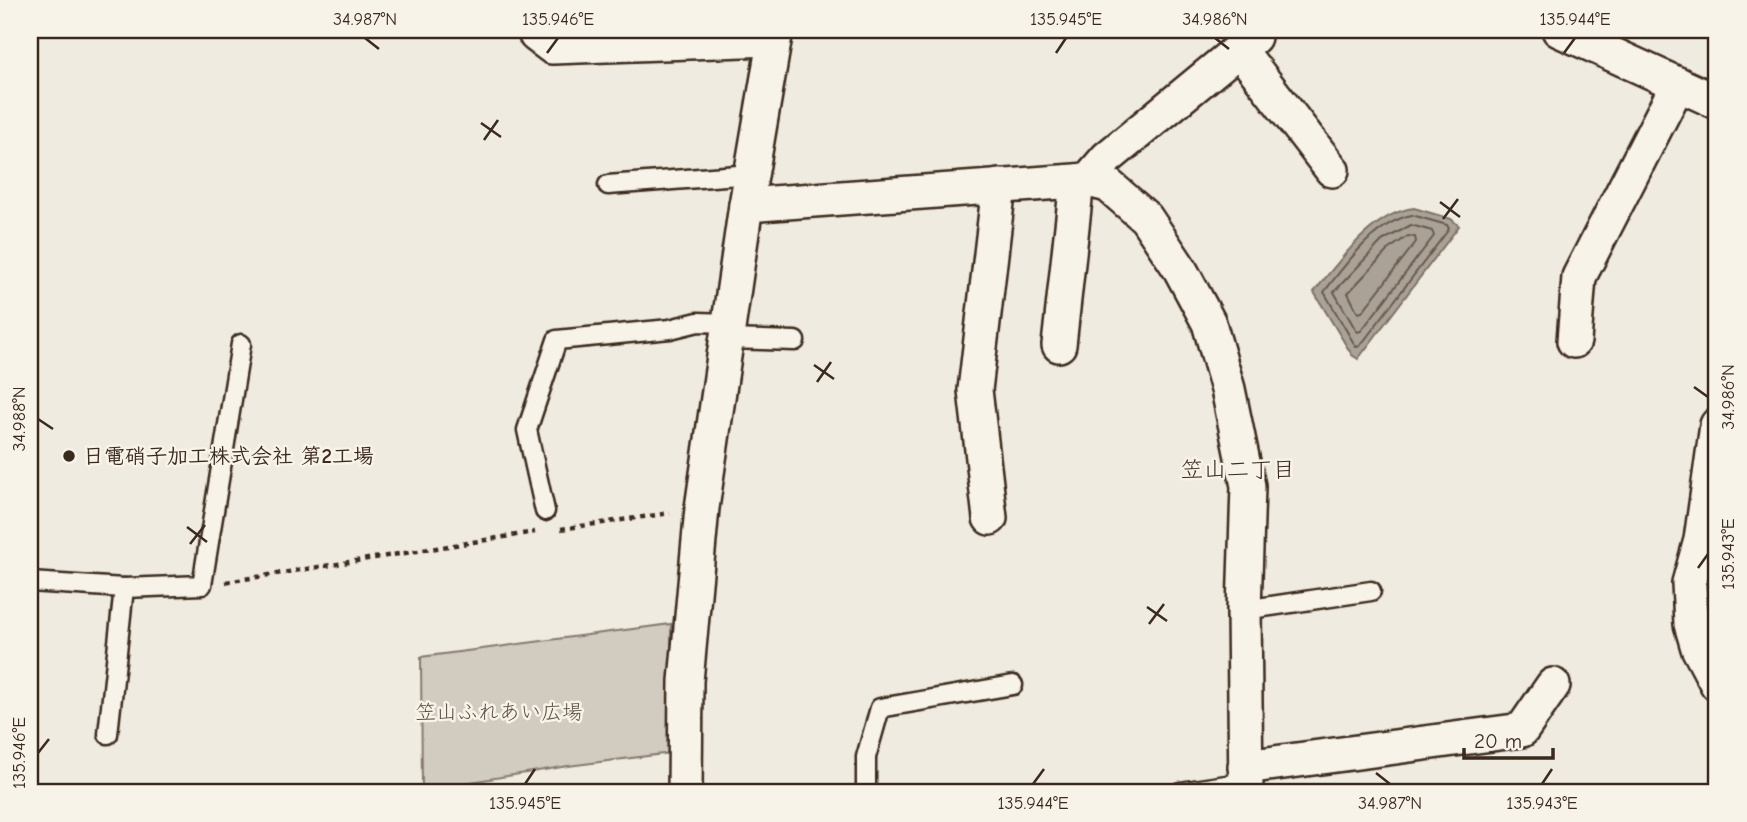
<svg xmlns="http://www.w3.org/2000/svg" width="1747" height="822" viewBox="0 0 1747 822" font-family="'Comic Neue','Klee One',sans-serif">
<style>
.green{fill:#d1cbc0;stroke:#867a6f;stroke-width:2}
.water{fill:#aaa296;stroke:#7e7266;stroke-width:2}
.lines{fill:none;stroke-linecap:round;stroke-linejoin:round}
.shore{stroke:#675a4e;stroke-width:2}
.stream{stroke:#7e7266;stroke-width:9}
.service-casing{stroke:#3b2a1e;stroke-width:23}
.minor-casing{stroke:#3b2a1e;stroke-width:38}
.path{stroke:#3b2a1e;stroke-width:4.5;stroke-dasharray:5 5;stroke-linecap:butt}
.service{stroke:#f7f3e8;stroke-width:18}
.minor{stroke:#f7f3e8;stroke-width:33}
.ticks{fill:none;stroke:#3b2a1e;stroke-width:2.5}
.poi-dot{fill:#3b2a1e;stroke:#f7f3e8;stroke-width:2.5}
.labels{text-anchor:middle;stroke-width:5;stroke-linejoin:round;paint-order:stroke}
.poi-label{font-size:21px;font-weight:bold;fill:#3b2a1e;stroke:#f7f3e8;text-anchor:start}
.park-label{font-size:21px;fill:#605246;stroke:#f7f3e8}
.neighbourhood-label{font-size:23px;fill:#3b2a1e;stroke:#f7f3e8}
.neatline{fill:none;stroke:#3b2a1e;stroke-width:2.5}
.ticks-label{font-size:18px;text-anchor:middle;fill:#3b2a1e}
</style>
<rect width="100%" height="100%" fill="#efebe0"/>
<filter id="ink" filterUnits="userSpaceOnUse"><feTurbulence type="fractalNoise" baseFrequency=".0143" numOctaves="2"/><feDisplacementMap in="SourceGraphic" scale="14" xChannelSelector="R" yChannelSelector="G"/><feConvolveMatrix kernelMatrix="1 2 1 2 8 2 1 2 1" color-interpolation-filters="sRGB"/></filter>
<g filter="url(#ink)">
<polygon class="green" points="671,624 671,753 568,766 422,790 421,657"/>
<path class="water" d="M1414,208L1451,219L1459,226L1358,359L1352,355L1314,292C1339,262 1372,213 1414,208Z"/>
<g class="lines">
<g class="shore">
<path d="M1412,215L1447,225L1449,229L1360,346L1356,347L1324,292C1346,264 1375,222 1412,215Z"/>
<polygon points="1411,225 1432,231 1434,236 1361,331 1357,332 1334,292 1382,241"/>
<polygon points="1408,236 1415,237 1416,242 1362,312 1358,313 1348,293 1389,249"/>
</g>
<polyline class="stream" points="1706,628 1716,545"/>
<defs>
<g id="service">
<polyline points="608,185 751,174"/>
<polyline points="726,339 795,341"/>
<polyline points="545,511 527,430 557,340 670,329 698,322 728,323"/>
<polyline points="30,582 124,588 202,585 241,344"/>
<polyline points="1244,610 1371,591"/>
<polyline points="108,734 124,588"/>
<polyline points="866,792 866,757 880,708 1013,685"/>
<polyline points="1180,792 1246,782"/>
</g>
<g id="minor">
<polyline points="536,30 536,35 552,47 774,39"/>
<polyline points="1559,30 1717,102"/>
<polyline points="1239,49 1332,170"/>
<polyline points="1088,180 1107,158 1254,37"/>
<polyline points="746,205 1088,180 1108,185 1146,218 1180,269 1209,323 1228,389 1248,486 1244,610 1246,792"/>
<polyline points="1574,341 1579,277 1678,84"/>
<polyline points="1059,345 1077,181"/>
<polyline points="1717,425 1701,540 1689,583 1691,624 1698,648 1717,684"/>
<polyline points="990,518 975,390 999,186"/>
<polyline points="1245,767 1522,730 1553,685"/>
<polyline points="685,792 686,681 702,508 746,205 776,30"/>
</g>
</defs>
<use href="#service" class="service-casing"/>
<use href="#minor" class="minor-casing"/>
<g class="path">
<polyline points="561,529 670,513"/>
<polyline points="226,582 535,532"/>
</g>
<use href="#service" class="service"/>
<use href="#minor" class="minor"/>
</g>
</g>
<path class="ticks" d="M365,38L379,49M1215,38L1229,49M547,53L558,38M1056,53L1066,38M1564,53L1575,38M481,123L501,137M484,140L498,120M1440,202L1460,217M1443,219L1458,199M814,365L834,379M817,382L831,362M1694,387L1708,397M38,419L53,429M187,527L207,542M190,544L205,525M1698,568L1708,554M1147,607L1167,621M1149,624L1164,604M38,753L49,739M1376,773L1390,784M525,784L535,769M1033,784L1044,769M1542,784L1552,769"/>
<circle class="poi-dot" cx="69" cy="456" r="7"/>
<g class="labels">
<g class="poi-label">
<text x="83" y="463">日電硝子加工株式会社 第2工場</text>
</g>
<g class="park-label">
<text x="499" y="719">笠山ふれあい広場</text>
</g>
<g class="neighbourhood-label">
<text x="1238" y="477">笠山二丁目</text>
</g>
</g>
<rect width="1747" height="822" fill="none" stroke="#f7f3e8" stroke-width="77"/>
<path d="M1464 748v10h89v-10" fill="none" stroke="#3b2a1e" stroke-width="3.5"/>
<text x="1474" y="748" font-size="21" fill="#3b2a1e" stroke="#f7f3e8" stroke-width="5" paint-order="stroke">20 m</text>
<rect x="38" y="38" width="1670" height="746" class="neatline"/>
<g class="ticks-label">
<text x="365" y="25">34.987°N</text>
<text x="558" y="25">135.946°E</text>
<text x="1066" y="25">135.945°E</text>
<text x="1215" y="25">34.986°N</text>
<text x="1575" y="25">135.944°E</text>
<text transform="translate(1728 397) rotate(-90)" y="6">34.986°N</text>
<text transform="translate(19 419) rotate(-90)" y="6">34.988°N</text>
<text transform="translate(1728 554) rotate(-90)" y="6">135.943°E</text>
<text transform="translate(19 753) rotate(-90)" y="6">135.946°E</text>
<text x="525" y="809">135.945°E</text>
<text x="1033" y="809">135.944°E</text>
<text x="1390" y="809">34.987°N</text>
<text x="1542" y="809">135.943°E</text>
</g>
</svg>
